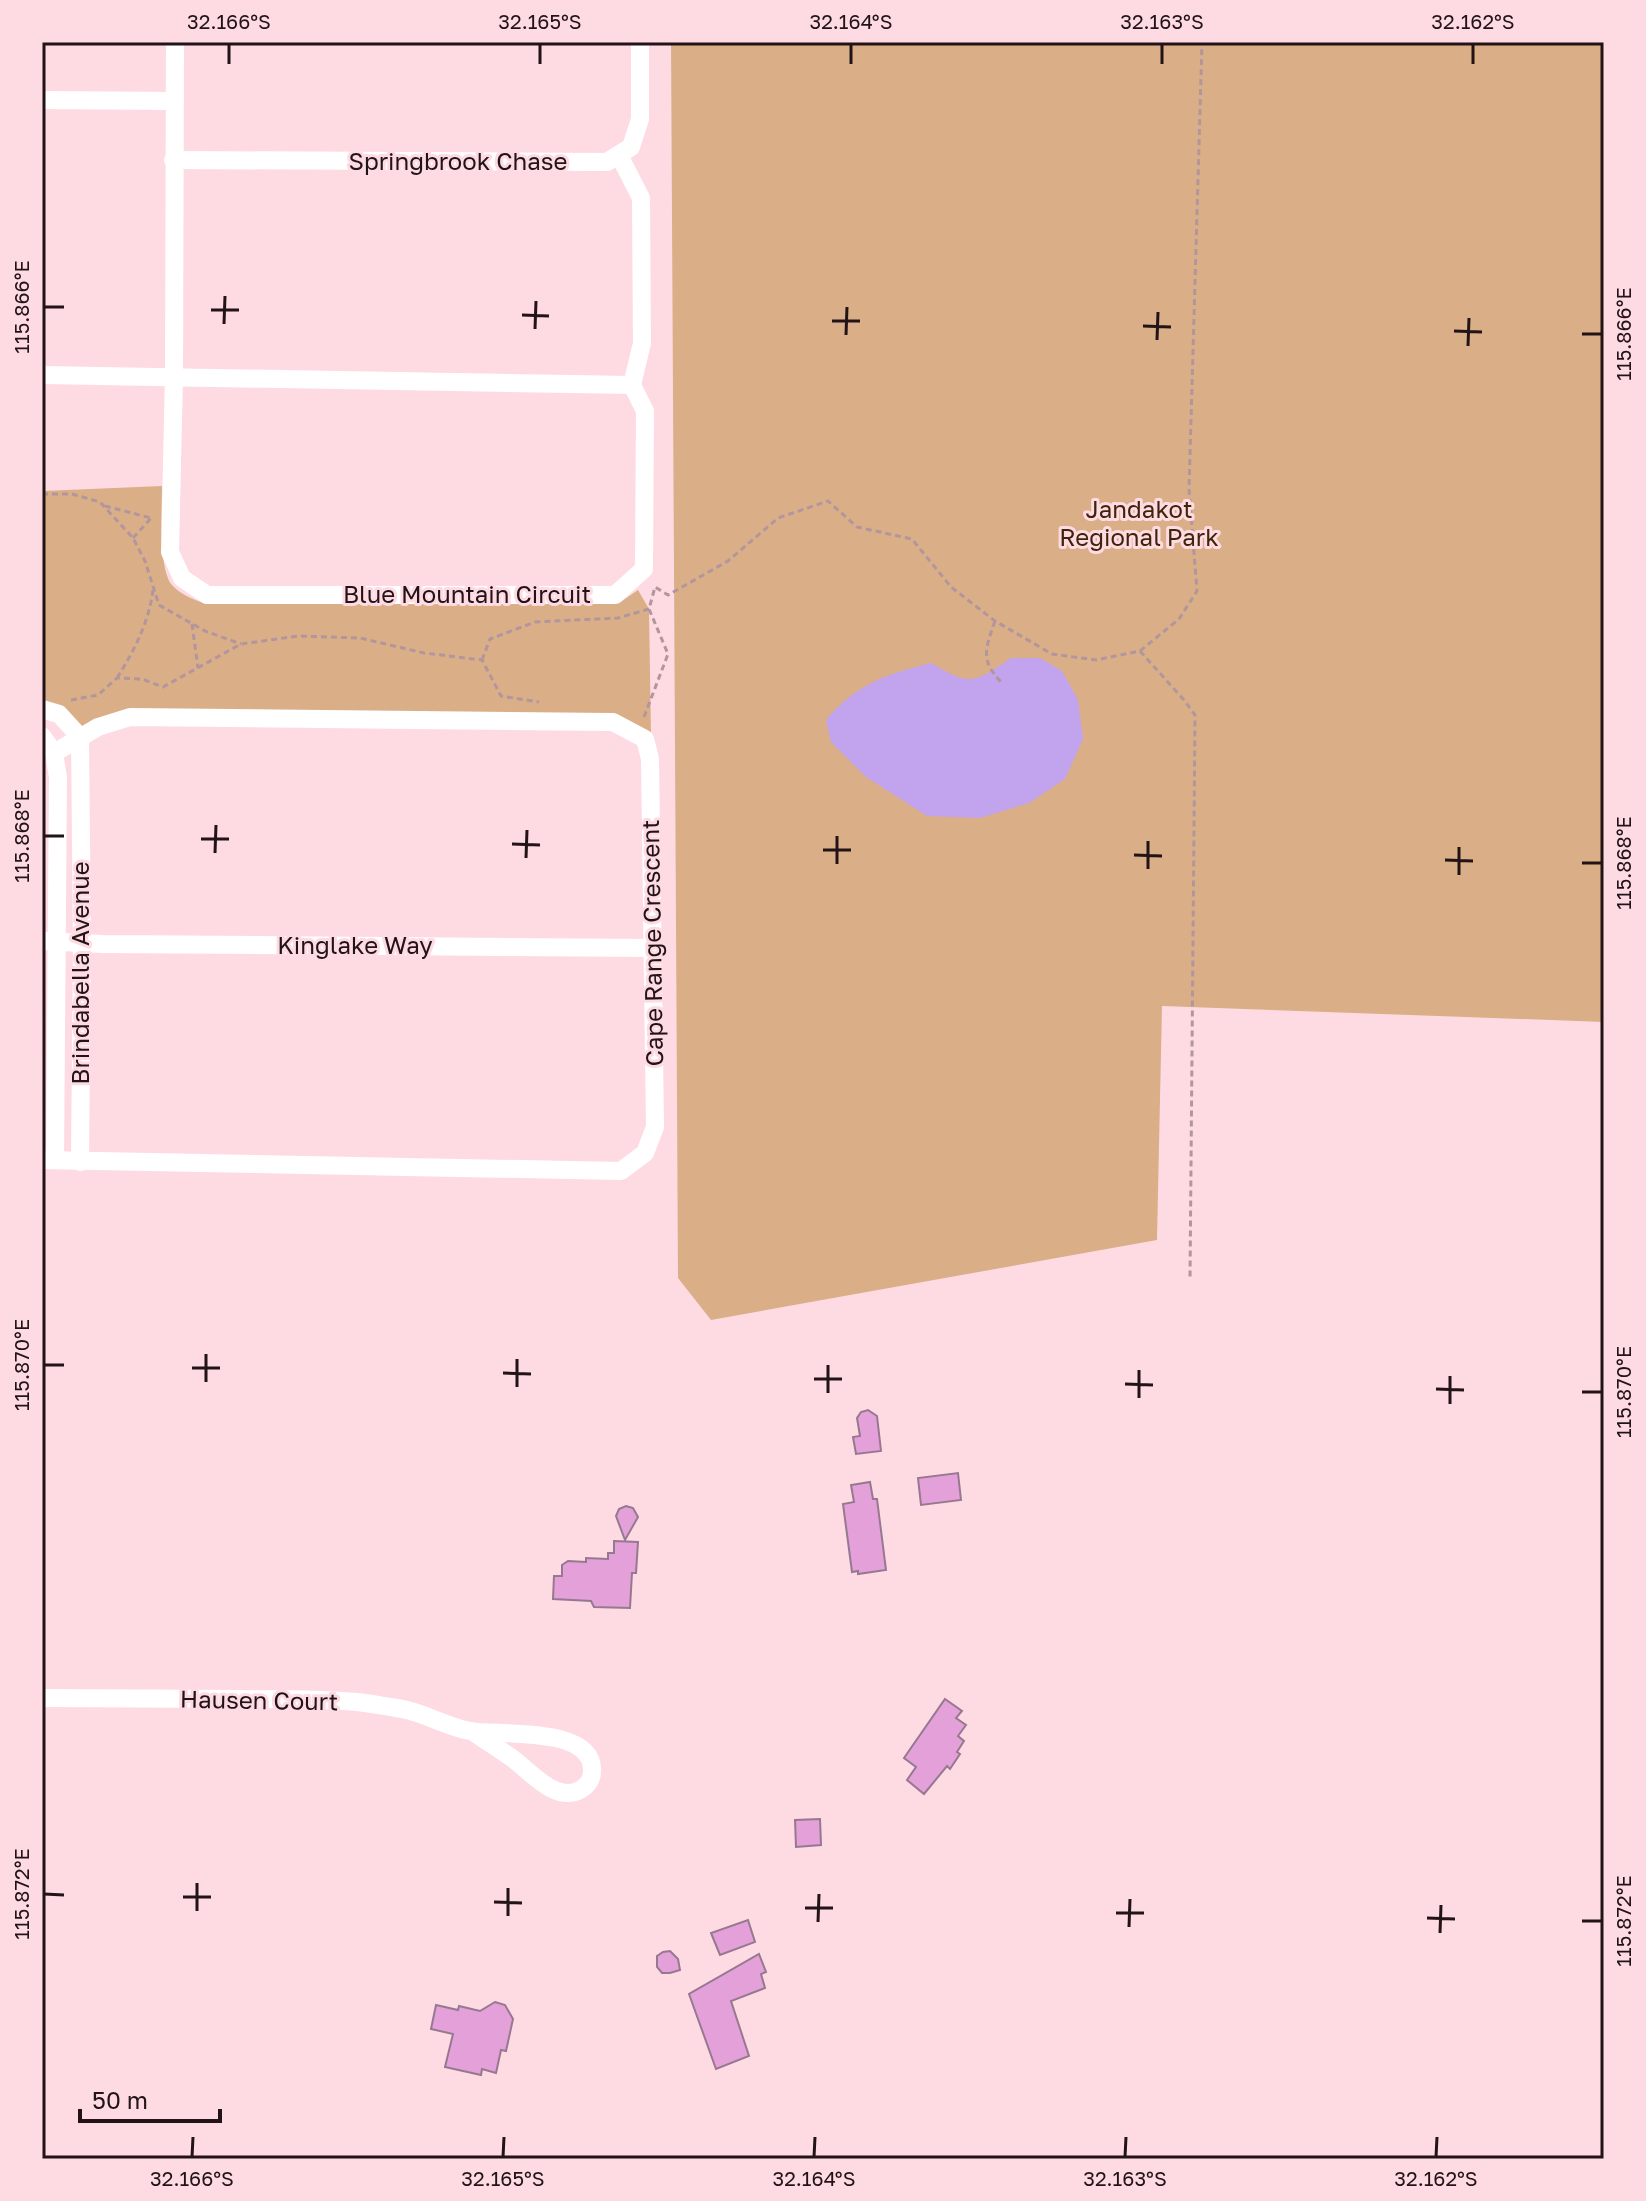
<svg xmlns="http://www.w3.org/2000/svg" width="1646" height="2201" viewBox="0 0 1646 2201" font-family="'Golos Text',sans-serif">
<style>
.green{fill:#daaf88}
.water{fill:#c2a3ed}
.building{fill:#e4a0d8;stroke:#967990;stroke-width:2}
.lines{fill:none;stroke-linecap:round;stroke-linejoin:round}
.path{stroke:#b2969c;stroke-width:3;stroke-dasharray:6 4;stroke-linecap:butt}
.minor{stroke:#fff;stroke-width:18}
.ticks{fill:none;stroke:#211316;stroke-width:3}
.labels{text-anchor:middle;stroke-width:6;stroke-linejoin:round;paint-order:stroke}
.street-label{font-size:24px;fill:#211316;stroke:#fedbe3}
.park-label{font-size:24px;fill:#3e2409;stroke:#fedbe3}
.neatline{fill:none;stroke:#211316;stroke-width:3}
.ticks-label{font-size:20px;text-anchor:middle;fill:#211316}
</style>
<rect width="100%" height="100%" fill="#fedbe3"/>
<g class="green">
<polygon points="671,42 1604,42 1604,1022 1162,1006 1157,1240 711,1320 678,1278"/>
<path d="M162,486C162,508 158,569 172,585C180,594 193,600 205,603H619L638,590L649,609L651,736L615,717L128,713L81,731L42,704V491Z"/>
</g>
<path class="water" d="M1011,658H1040L1062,671L1078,700L1083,739L1065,779L1029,803L980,818L927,816L866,777L831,742L826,720C856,684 887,674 931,663C970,687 974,683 1011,658Z"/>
<g class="building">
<polygon points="868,1410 877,1416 881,1451 856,1454 853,1437 860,1436 857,1418 861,1412"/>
<polygon points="958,1473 961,1500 921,1505 918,1478"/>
<polygon points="870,1482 873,1499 877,1499 886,1570 858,1574 858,1571 852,1572 843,1504 854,1502 851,1485"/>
<polygon points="626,1506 633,1508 638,1517 625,1540 616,1516 619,1509"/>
<polygon points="614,1541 638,1542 636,1573 632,1573 630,1608 594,1607 591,1601 553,1599 554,1576 562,1576 562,1565 568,1561 586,1562 586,1558 608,1559 608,1553 614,1553"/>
<polygon points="945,1699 962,1711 956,1718 966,1725 958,1736 964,1741 957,1752 960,1754 950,1769 947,1766 924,1794 907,1780 916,1767 904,1758"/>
<polygon points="820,1819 821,1845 796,1847 795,1820"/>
<polygon points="748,1920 755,1942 720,1955 711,1933"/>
<polygon points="670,1951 678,1959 680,1970 670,1973 662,1973 657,1967 657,1956 663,1952"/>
<polygon points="759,1954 766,1972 761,1974 765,1988 731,2001 749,2056 716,2069 689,1994"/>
<polygon points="495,2002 505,2005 513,2019 506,2051 501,2050 496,2073 482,2069 481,2075 445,2067 453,2034 431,2029 436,2005 458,2010 459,2006 480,2011"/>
</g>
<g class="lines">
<g class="path">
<polyline points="42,494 72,494 100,502 133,538 145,561 159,605 205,631 241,644"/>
<polyline points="105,506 151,518"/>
<polyline points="133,538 152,517"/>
<path d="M995,621C985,650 980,660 1002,683"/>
<polyline points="192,624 198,668"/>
<polyline points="1140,651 1184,700 1195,715 1190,1279"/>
<polyline points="482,660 490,639 535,622 618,618 649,609"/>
<path d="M117,678C134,651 149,622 153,590"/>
<polyline points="71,700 98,695 117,678 142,679 163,687 241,644 298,636 360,638 424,653 482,660 501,696 539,702"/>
<polyline points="644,717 668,654 649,609 655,587 668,595 728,561 778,518 828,501 857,527 912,539 951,587 995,621 1052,654 1096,660 1140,651 1179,619 1197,591 1189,489 1202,42"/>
</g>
<g class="minor">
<polyline points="42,100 174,101"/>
<polyline points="619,155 641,198 642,343 632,385"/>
<polyline points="173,160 607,162 631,147 640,119 640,42"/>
<polyline points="42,375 632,385 645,411 644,569 615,595 207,595 182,578 170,552 174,376 175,42"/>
<polyline points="42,709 59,714 80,737 82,944 80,1162"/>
<polyline points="42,736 54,753 58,777 55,1160"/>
<polyline points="42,941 102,944 653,948"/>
<polyline points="42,1160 621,1171 645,1153 655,1127 650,759 645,739 613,722 130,717 98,727 54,753"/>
<path d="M42,1698C107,1698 172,1699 237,1699C279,1700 322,1698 365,1703C378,1705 393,1707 407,1710C428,1715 448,1727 470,1731C497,1736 594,1725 592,1771C592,1780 587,1786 580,1790C555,1803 530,1771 512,1758C499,1749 485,1740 472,1731"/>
</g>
</g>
<path class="ticks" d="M229,64V44M540,64V44M851,64V44M1162,64V44M1473,64V44M44,307H64M211,310H239M522,315L549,316M832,321H860M224,324L225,296M1143,326L1171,327M535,329L536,301M1454,331L1482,332M1582,334H1602M846,335L847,307M1157,340L1158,312M1468,346L1469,318M44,836H64M201,839H229M512,844L540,845M823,850H851M215,853L216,825M1134,855L1162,856M526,858L527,830M1445,860L1473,861M1582,863H1602M837,864V836M1148,869V841M1459,875V847M44,1365H64M192,1368H220M503,1373L531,1374M814,1379H842M206,1382V1354M1125,1384L1153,1385M517,1387V1359M1436,1389L1464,1390M1582,1392H1602M828,1393V1365M1139,1398V1370M1450,1404V1376M44,1894L64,1895M183,1897H211M494,1902L522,1903M805,1908H833M197,1911V1883M1116,1913H1144M508,1916V1888M1427,1918L1455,1919M1582,1921H1602M818,1922L819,1894M1129,1927L1130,1899M1440,1933L1441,1905M192,2157L193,2137M503,2157L504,2137M814,2157L815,2137M1125,2157L1126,2137M1436,2157L1437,2137"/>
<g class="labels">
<g class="street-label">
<text x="458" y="170">Springbrook Chase</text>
<text x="467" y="603">Blue Mountain Circuit</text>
<text transform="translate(653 943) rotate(-91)" y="8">Cape Range Crescent</text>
<text x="355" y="954">Kinglake Way</text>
<text transform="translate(81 973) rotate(-90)" y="8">Brindabella Avenue</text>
<text transform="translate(259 1701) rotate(1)" y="8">Hausen Court</text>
</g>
<g class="park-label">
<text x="1139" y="518">Jandakot<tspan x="1139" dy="28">Regional Park</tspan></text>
</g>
</g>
<rect width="1646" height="2201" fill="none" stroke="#fedbe3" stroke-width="88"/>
<path d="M80 2109v12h140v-12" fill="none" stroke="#211316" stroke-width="4"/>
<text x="92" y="2109" font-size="24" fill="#211316" stroke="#fedbe3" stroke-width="6" paint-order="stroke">50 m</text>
<rect x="44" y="44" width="1558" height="2113" class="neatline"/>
<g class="ticks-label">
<text x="229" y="29">32.166°S</text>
<text x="540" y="29">32.165°S</text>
<text x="851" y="29">32.164°S</text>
<text x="1162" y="29">32.163°S</text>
<text x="1473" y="29">32.162°S</text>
<text transform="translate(22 307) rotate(-90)" y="7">115.866°E</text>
<text transform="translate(1624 334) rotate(-90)" y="7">115.866°E</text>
<text transform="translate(22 836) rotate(-90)" y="7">115.868°E</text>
<text transform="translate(1624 863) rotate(-90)" y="7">115.868°E</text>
<text transform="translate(22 1365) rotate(-90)" y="7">115.870°E</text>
<text transform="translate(1624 1392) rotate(-90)" y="7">115.870°E</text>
<text transform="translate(22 1894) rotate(-90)" y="7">115.872°E</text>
<text transform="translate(1624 1921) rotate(-90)" y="7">115.872°E</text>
<text x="192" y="2186">32.166°S</text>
<text x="503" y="2186">32.165°S</text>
<text x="814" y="2186">32.164°S</text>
<text x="1125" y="2186">32.163°S</text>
<text x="1436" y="2186">32.162°S</text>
</g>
</svg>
